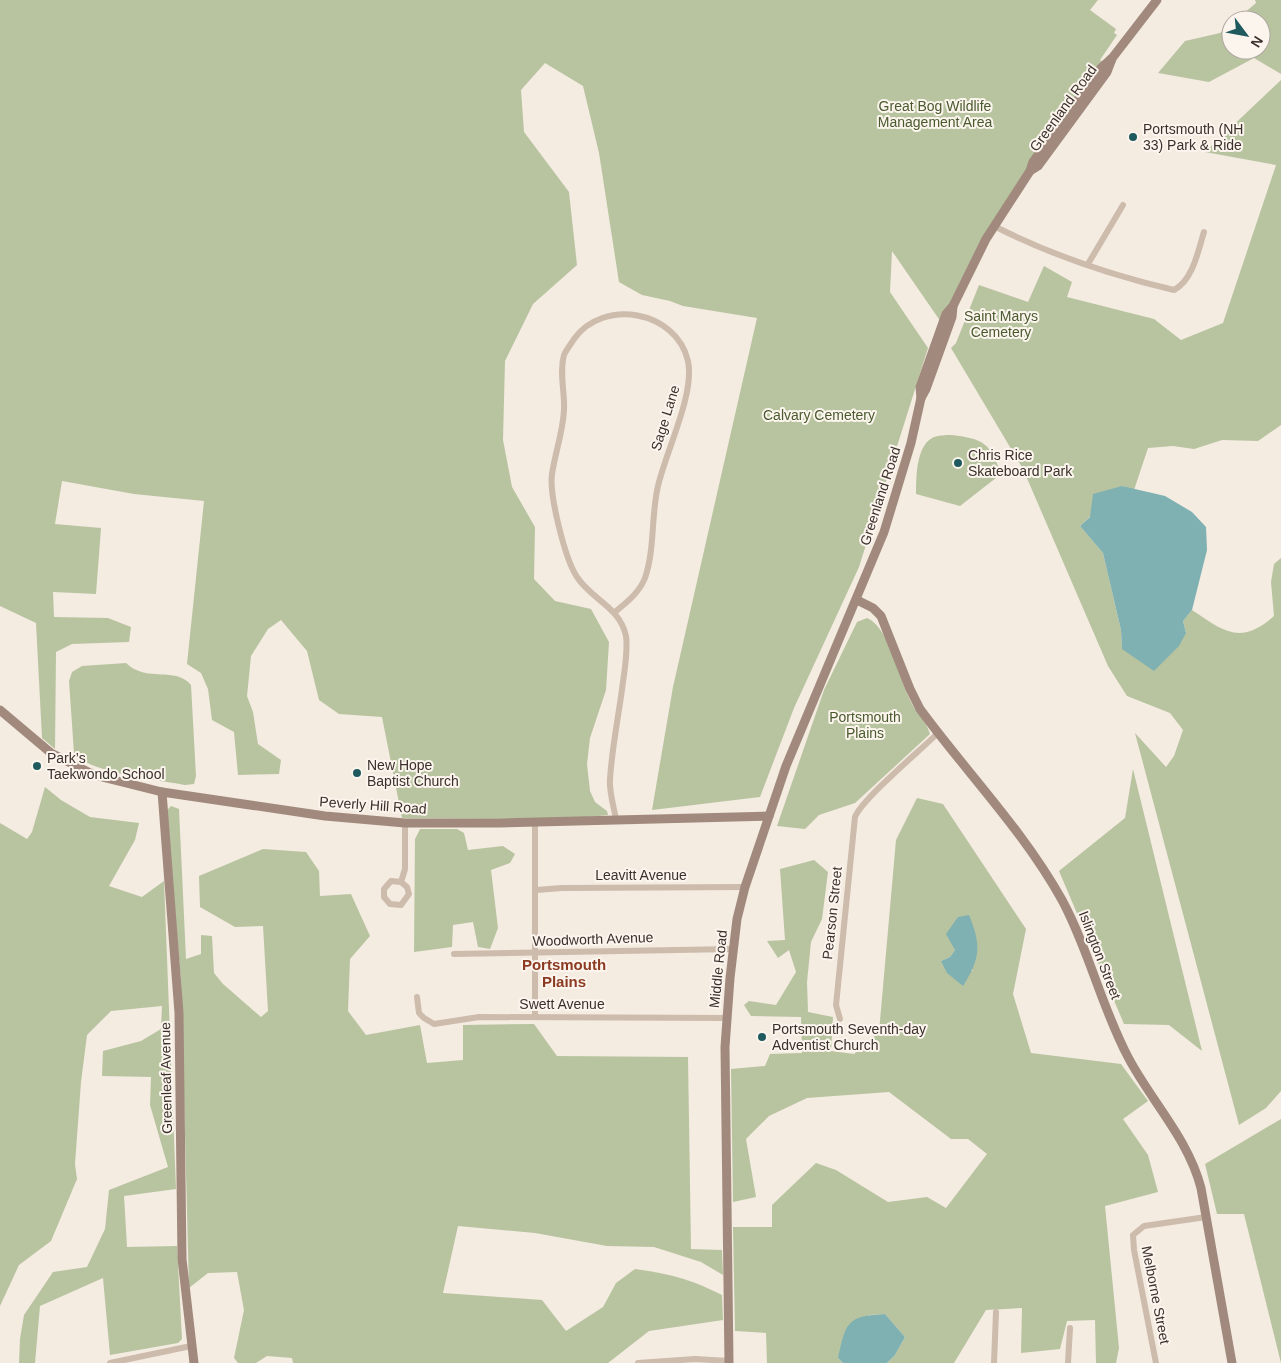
<svg xmlns="http://www.w3.org/2000/svg" width="1281" height="1363" viewBox="0 0 1281 1363" font-family="Arial,sans-serif">
<style>
.green{fill:#b8c4a0;fill-rule:evenodd}
.water{fill:#7fb0b2}
.lines{fill:none;stroke-linecap:round;stroke-linejoin:round}
.street{stroke:#cdbbac;stroke-width:6}
.secondary{stroke:#a18a7d;stroke-width:9}
.poi-dot{fill:#1f5a5e;stroke:#fbf5ee;stroke-width:2}
.labels{text-anchor:middle;stroke-width:4;stroke-linejoin:round;paint-order:stroke}
.park-label{font-size:14px;fill:#4a5a2e;stroke:#fbf5ee}
.street-label{font-size:14px;fill:#3b302b;stroke:#fbf5ee}
.poi-label{font-size:14px;fill:#3b302b;stroke:#fbf5ee;text-anchor:start}
.neighbourhood-label{font-size:15px;font-weight:bold;fill:#8c3b22;stroke:#fbf5ee}
</style>
<rect width="100%" height="100%" fill="#f4ebe1"/>
<g class="green">
<polygon points="0,0 1098,0 1090,10 1116,29 1114,33 1117,35 1100,60 1104,63 983,249 943,325 892,251 890,292 928,348 859,567 794,708 760,797 652,810 673,687 757,318 683,306 670,301 642,295 619,282 599,153 583,86 545,63 521,90 524,132 569,192 577,265 533,304 505,361 503,440 512,487 535,527 534,579 555,601 591,609 609,642 606,690 590,738 587,764 590,791 595,802 607,811 608,815 566,819 402,818 382,717 339,714 319,700 307,651 281,620 268,629 251,656 247,696 253,712 258,744 281,760 279,774 238,775 234,732 212,720 208,689 201,673 187,664 204,501 134,494 62,481 55,524 101,528 96,594 53,592 54,617 108,618 131,627 129,642 72,644 56,652 55,749 42,738 36,623 0,606"/>
<polygon points="1255,0 1281,0 1281,74 1254,58 1209,82 1158,73 1185,41 1220,33 1231,24 1231,50 1261,50 1261,20 1236,20 1256,3"/>
<path d="M1281,80V425L1258,441L1222,440L1194,449L1173,446L1148,448L1134,490L1122,486L1080,526L1103,553L1121,630L1122,649L1186,633L1183,621L1192,610C1223,631 1241,646 1274,616L1271,582L1274,564L1281,558V1091L1266,1108L1239,1125L1135,733L1166,767L1174,756L1183,730L1170,713L1127,696L1108,666L1023,469L951,348L956,343L979,285L1028,302L1044,266L1072,282L1067,297L1154,319L1181,340L1223,323L1276,165L1205,152Z"/>
<path d="M952,435C984,439 990,443 1001,474L960,506L916,494C916,478 916,447 932,438C938,435 946,435 952,435Z"/>
<path d="M867,618C890,628 899,678 910,700C915,712 926,720 930,734L855,803L819,815L805,829L777,826L824,690L857,622Z"/>
<path d="M126,663C146,683 176,666 191,685L196,776L194,784L185,785C160,780 89,773 74,753L69,681L72,672L82,666Z"/>
<polygon points="1133,769 1202,1051 1169,1025 1124,1024 1059,871 1125,818"/>
<polygon points="45,787 61,800 90,817 139,823 135,840 109,886 142,897 164,881 176,1189 124,1196 127,1247 177,1246 182,1339 178,1343 110,1355 103,1278 40,1306 35,1363 19,1363 20,1339 24,1315 53,1272 87,1267 105,1229 109,1190 168,1167 150,1105 151,1077 102,1076 103,1051 141,1041 161,1029 162,1006 111,1011 87,1035 81,1082 75,1164 77,1179 51,1241 19,1265 0,1306 0,823 27,839 32,832"/>
<path d="M917,798L943,804L1026,929L1013,994L1031,1053L1121,1064L1148,1101L1123,1119L1148,1155L1158,1192L1105,1206L1119,1348L1116,1363H1096L1095,1320L1067,1321L1060,1349L1021,1353L1022,1308L986,1310L954,1363H887L895,1355L905,1337L885,1314L869,1315L838,1358L843,1363H767L766,1333L735,1331L733,1227H772V1205L816,1163L836,1170L888,1202L927,1197L946,1208L987,1154L968,1139H951L889,1092L807,1098L769,1116L746,1139L756,1197L733,1202L731,1069L765,1066L770,1054L802,1053L801,1017L751,1016L744,1005L749,1001L776,1005L796,972L789,950L778,958L767,941L785,940L780,869L814,860L828,872L822,919L811,942L807,982L808,1012L833,1017L831,1051L854,1054L879,1032L896,840ZM953,943L973,971L941,961L950,957L955,950Z"/>
<path d="M171,806L179,809L186,959L201,954V935L212,936L214,973L223,984L261,1017L268,1011L263,926L235,927L200,907L199,876L263,849L306,852L319,871L320,896L351,894L370,936L350,959L348,1011L366,1035L420,1025L427,1063L463,1060V1025L534,1024L557,1056L688,1057L691,1249L722,1250L723,1275L701,1262L654,1247L607,1246L535,1233L458,1226L443,1293L542,1300L566,1331L603,1307L616,1283L635,1269C667,1273 693,1280 722,1295L723,1320L649,1331L608,1363H293L292,1358L267,1356L256,1363H238L234,1358L244,1310L237,1272L208,1273L189,1288L181,980L166,811Z"/>
<polygon points="420,829 457,829 464,833 468,850 503,846 515,854 510,863 491,870 498,928 490,949 478,947 473,922 453,925 452,947 414,952 415,839"/>
<polygon points="1281,1119 1281,1363 1244,1214 1217,1214 1205,1164"/>
</g>
<g class="water">
<polygon points="1122,486 1165,496 1192,512 1206,527 1207,550 1192,610 1183,621 1186,633 1179,646 1154,671 1122,649 1121,630 1103,553 1080,526 1090,517 1093,494"/>
<path d="M969,915C981,944 981,958 963,986L947,973L941,961L950,957L955,950L946,934L958,917Z"/>
<path d="M885,1314L905,1337L895,1355L887,1363H843L838,1358C846,1323 846,1316 885,1314Z"/>
</g>
<g class="lines">
<g class="street">
<path d="M994,226C1049,254 1114,276 1174,290C1193,280 1198,251 1204,232"/>
<polyline points="1088,264 1123,205"/>
<path d="M615,612C627,602 639,593 645,578C655,549 651,515 658,486C666,451 695,394 688,361C676,310 603,298 574,339C571,344 566,350 564,355C559,373 565,392 564,410C563,432 555,453 552,474C549,495 565,559 577,577C592,600 620,607 626,636C628,651 625,667 623,682C619,714 612,747 610,779C609,792 614,807 616,820"/>
<polyline points="535,823 535,1017"/>
<polyline points="401,882 391,881 384,889 384,897 390,904 401,905 409,894 407,887 401,882 405,869 405,823"/>
<polyline points="536,890 562,888 745,887"/>
<polyline points="454,954 733,949"/>
<polyline points="417,997 419,1013 424,1018 434,1024 479,1017 726,1018"/>
<path d="M840,1019L836,1005L855,817C862,799 922,749 939,732"/>
<polyline points="110,1363 191,1346"/>
<polyline points="638,1363 695,1359 729,1361"/>
<polyline points="994,1363 996,1312"/>
<polyline points="1068,1363 1070,1328"/>
<polyline points="1156,1363 1134,1250 1133,1235 1144,1226 1206,1217"/>
</g>
<g class="secondary">
<polyline points="1030,171 1038,166 1107,72 1112,59"/>
<polyline points="921,398 926,389 952,317 953,306"/>
<path d="M857,600L873,608L881,616L910,689L920,709C967,773 1023,830 1062,900C1089,950 1101,1006 1128,1057C1151,1101 1188,1138 1201,1188L1232,1363"/>
<polyline points="0,710 51,753 94,775 162,792 325,816 405,823 500,823 769,816"/>
<polyline points="162,792 179,1013 182,1259 194,1363"/>
<polyline points="729,1363 725,1047 730,978 737,919 745,887 786,766 884,532 911,443 921,398 920,387 946,314 953,306 986,239 1030,171 1033,162 1101,68 1113,57 1157,0"/>
</g>
</g>
<g class="poi-dot">
<circle cx="1133" cy="137" r="5"/>
<circle cx="958" cy="463" r="5"/>
<circle cx="37" cy="766" r="5"/>
<circle cx="357" cy="773" r="5"/>
<circle cx="762" cy="1037" r="5"/>
</g>
<g class="labels">
<g class="park-label">
<text x="935" y="111">Great Bog Wildlife<tspan x="935" dy="16">Management Area</tspan></text>
<text x="1001" y="321">Saint Marys<tspan x="1001" dy="16">Cemetery</tspan></text>
<text x="819" y="420">Calvary Cemetery</text>
<text x="865" y="722">Portsmouth<tspan x="865" dy="16">Plains</tspan></text>
</g>
<g class="street-label">
<text transform="translate(1063 108) rotate(-54)" y="5">Greenland Road</text>
<text transform="translate(665 418) rotate(-73)" y="5">Sage Lane</text>
<text transform="translate(880 496) rotate(-72)" y="5">Greenland Road</text>
<text transform="translate(373 805) rotate(4)" y="5">Peverly Hill Road</text>
<text x="641" y="880">Leavitt Avenue</text>
<text transform="translate(832 913) rotate(-84)" y="5">Pearson Street</text>
<text transform="translate(593 939) rotate(-2)" y="5">Woodworth Avenue</text>
<text transform="translate(1100 955) rotate(69)" y="5">Islington Street</text>
<text transform="translate(718 969) rotate(-84)" y="5">Middle Road</text>
<text x="562" y="1009">Swett Avenue</text>
<text transform="translate(166 1078) rotate(-91)" y="5">Greenleaf Avenue</text>
<text transform="translate(1156 1295) rotate(79)" y="5">Melborne Street</text>
</g>
<g class="poi-label">
<text x="1143" y="134">Portsmouth (NH<tspan x="1143" dy="16">33) Park &amp; Ride</tspan></text>
<text x="968" y="460">Chris Rice<tspan x="968" dy="16">Skateboard Park</tspan></text>
<text x="47" y="763">Park’s<tspan x="47" dy="16">Taekwondo School</tspan></text>
<text x="367" y="770">New Hope<tspan x="367" dy="16">Baptist Church</tspan></text>
<text x="772" y="1034">Portsmouth Seventh-day<tspan x="772" dy="16">Adventist Church</tspan></text>
</g>
<g class="neighbourhood-label">
<text x="564" y="970">Portsmouth<tspan x="564" dy="17">Plains</tspan></text>
</g>
</g>
<g transform="translate(1246 35) rotate(122)"><circle r="24" fill="#fbf5ee" stroke="#aea6a0"/>
<path d="M0-4L9 19L0 12L-9 19Z" fill="#1f5a5e"/>
<text y="-8" font-size="14" font-weight="bold" text-anchor="middle" fill="#3b302b">N</text>
</g>
</svg>
